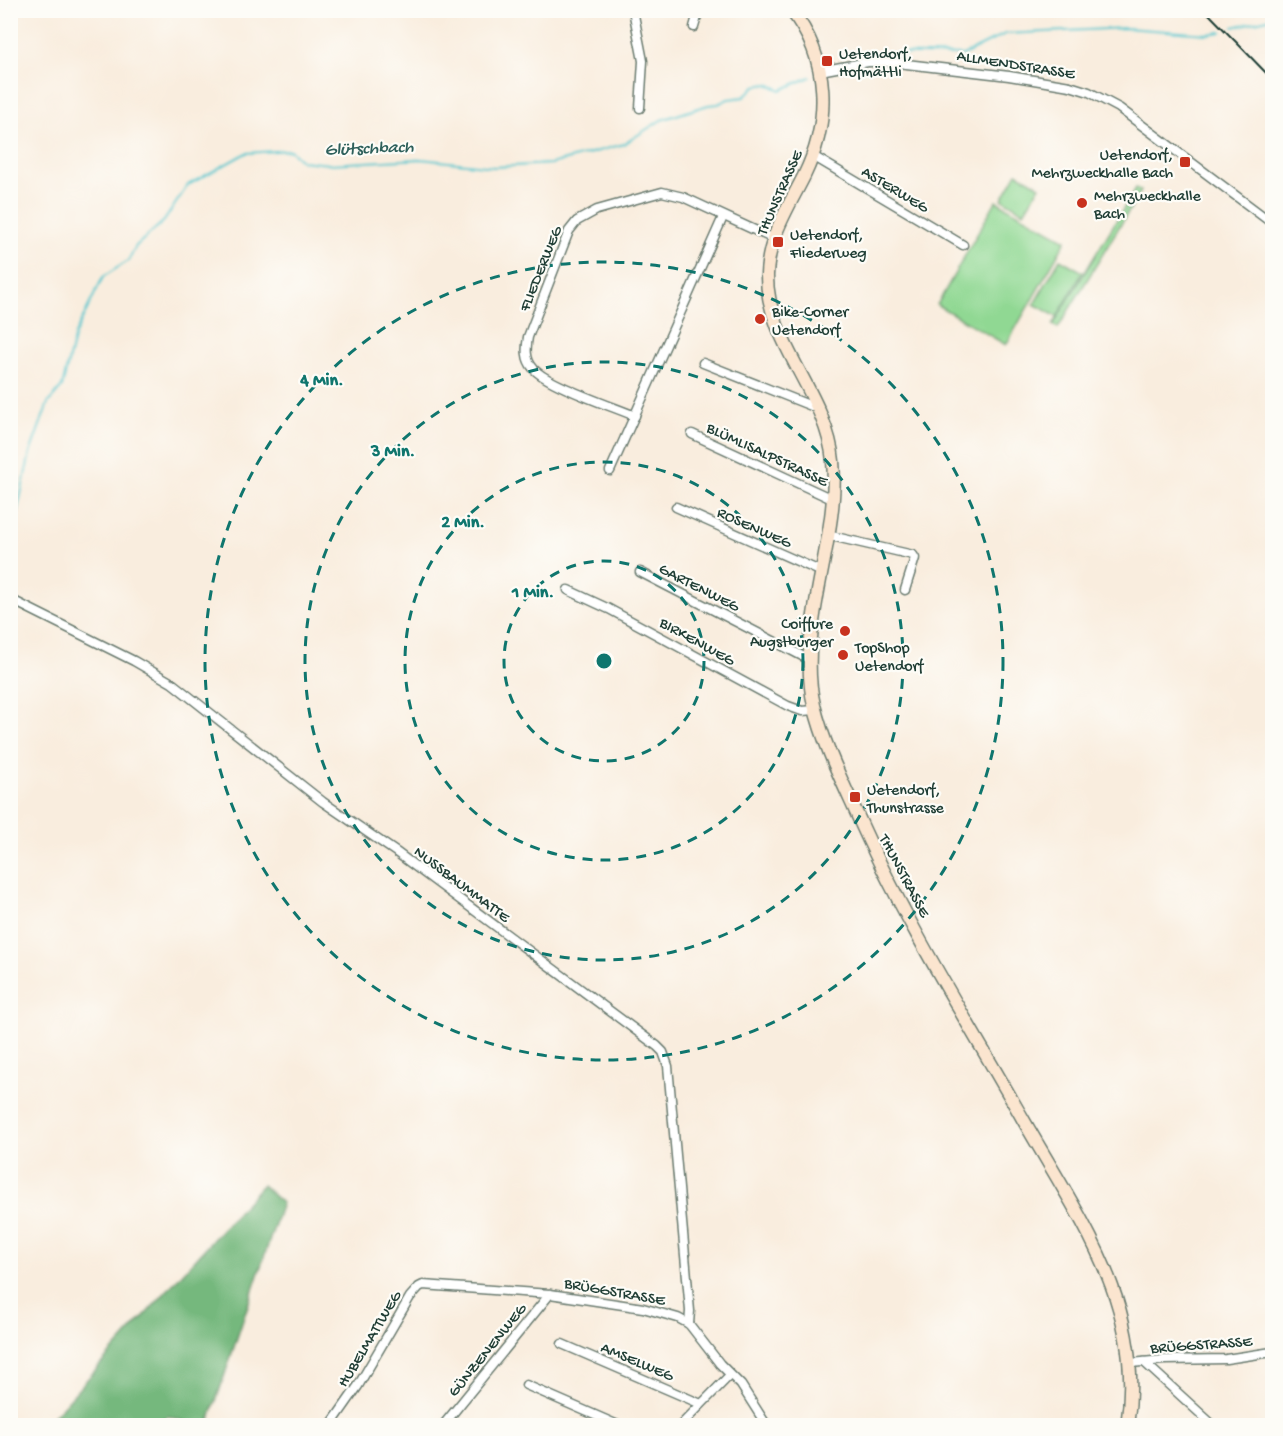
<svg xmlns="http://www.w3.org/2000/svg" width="1283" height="1436" viewBox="0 0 1283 1436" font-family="'Gochi Hand',sans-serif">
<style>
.green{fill:#90d893;stroke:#588a64;stroke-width:1.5}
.forest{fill:#74b87d;stroke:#4a7a58;stroke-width:1.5}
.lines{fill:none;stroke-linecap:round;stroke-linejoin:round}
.stream{stroke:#59c7cf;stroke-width:2}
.street-casing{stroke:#6b7b70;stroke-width:11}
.secondary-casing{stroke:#6b7b70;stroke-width:15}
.street{stroke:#fff;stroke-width:8}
.secondary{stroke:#fbe5cf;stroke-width:12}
.rail{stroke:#1f3d34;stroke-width:2}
.ring{fill:none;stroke:#0f766e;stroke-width:3;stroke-dasharray:10 8}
.poi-dot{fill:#c8321e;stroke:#fdfcf7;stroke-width:2}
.labels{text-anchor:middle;stroke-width:4.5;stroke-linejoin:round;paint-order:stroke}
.poi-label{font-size:16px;fill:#1f3d34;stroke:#fdfcf7;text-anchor:start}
.street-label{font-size:16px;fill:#1f3d34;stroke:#fdfcf7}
.water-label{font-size:18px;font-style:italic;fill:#2e605b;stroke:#fdfcf7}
.centre{fill:#0f766e;stroke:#fdfcf7;stroke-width:3}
.ring-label{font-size:18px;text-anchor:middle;font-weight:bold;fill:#0f766e;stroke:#fdfcf7;stroke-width:4.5;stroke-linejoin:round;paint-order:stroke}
</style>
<rect width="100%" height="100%" fill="#fdfcf7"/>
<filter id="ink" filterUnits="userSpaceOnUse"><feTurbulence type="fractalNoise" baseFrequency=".0167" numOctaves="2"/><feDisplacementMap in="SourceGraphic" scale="12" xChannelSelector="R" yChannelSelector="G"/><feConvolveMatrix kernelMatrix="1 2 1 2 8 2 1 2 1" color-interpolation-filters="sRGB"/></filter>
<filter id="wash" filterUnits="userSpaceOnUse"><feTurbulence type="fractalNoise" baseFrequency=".008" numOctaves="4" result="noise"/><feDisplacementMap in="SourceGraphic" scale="24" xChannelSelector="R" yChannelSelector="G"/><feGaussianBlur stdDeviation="1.35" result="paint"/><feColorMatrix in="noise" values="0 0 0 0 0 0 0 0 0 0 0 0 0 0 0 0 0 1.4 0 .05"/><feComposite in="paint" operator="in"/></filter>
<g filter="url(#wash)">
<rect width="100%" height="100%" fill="#f9edde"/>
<g class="green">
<polygon points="1017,173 1040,186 1024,212 1002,199"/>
<polygon points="1136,188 1141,191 1058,328 1053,325"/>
<polygon points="996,201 1066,240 1006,345 937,305"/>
<polygon points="1060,259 1083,272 1057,317 1034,304"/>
</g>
<polygon class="forest" points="262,1185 282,1203 208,1425 195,1425 168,1416 156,1425 46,1425"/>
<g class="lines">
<g class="stream">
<polyline points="1233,27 1272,18"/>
<polyline points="883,53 963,55 1005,34 1126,28 1208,34 1221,32"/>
<polyline points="10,544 30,453 48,403 62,387 75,334 103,277 128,261 136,246 164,221 188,185 246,153 290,150 302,161 329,164 421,159 494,167 551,164 624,144 661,120 708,105 718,104 728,99 744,97 755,86 768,84 781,90 810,77"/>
</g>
</g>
</g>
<g filter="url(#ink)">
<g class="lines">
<defs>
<g id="street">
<polyline points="633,10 643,61 640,108"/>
<polyline points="694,27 699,10"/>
<polyline points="820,71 868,62 889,62 1009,76 1070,86 1089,92 1119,108 1272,223"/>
<polyline points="813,156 963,245"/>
<polyline points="703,363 819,409"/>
<path d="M635,416C614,407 545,384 533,368C525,359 526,348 528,337L569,231L577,221L597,210L662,192L683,197L774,239"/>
<polyline points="692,434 832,499"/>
<polyline points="610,471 723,217"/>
<polyline points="676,507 822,572"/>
<polyline points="827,535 913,555 915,558 905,590"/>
<polyline points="640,572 810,660"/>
<polyline points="568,590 609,609 788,706 802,711 815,710"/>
<polyline points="10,599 134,661 172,683 323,802 396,852 657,1046 663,1052 668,1066 690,1311 689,1324"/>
<polyline points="562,1344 701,1404"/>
<polyline points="1144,1362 1214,1426"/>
<polyline points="1131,1363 1164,1360 1226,1359 1272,1352"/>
<polyline points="526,1385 620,1426"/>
<polyline points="445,1423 550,1294"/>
<polyline points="330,1426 358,1386 410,1297 419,1287 423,1285 550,1294 643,1308 678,1318 689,1324 720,1364 741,1385 767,1426"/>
<polyline points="680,1426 730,1375"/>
</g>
<path id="secondary" d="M791,10C830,59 831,121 804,176C788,208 768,238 767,275C766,341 827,395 833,461C840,539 796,628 814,705C823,742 840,777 856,812C903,919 966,1019 1024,1121C1080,1219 1146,1307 1127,1426"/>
</defs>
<use href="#street" class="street-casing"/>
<use href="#secondary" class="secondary-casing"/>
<use href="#street" class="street"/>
<use href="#secondary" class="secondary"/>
<polyline class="rail" points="1205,10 1272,79"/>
</g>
</g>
<g class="ring">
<circle cx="604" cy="661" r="100"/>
<circle cx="604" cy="661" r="199"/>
<circle cx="604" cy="661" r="299"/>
<circle cx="604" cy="661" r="399"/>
</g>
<g class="poi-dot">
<rect x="821" y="55" width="12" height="12" rx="3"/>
<rect x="1179" y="156" width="12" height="12" rx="3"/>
<circle cx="1082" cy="203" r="6"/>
<rect x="772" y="236" width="12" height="12" rx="3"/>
<circle cx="760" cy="319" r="6"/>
<circle cx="845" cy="631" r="6"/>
<circle cx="843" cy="655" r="6"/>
<rect x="849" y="791" width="12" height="12" rx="3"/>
</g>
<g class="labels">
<g class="poi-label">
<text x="839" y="58">Uetendorf,<tspan x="839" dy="18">Hofmättli</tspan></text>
<text x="1173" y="159" text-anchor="end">Uetendorf,<tspan x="1173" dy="18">Mehrzweckhalle Bach</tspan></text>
<text x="1094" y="200">Mehrzweckhalle<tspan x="1094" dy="18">Bach</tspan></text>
<text x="790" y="239">Uetendorf,<tspan x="790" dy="18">Fliederweg</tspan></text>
<text x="772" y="316">Bike-Corner<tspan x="772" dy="18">Uetendorf</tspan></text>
<text x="833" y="628" text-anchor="end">Coiffure<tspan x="833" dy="18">Augstburger</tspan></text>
<text x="855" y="652">TopShop<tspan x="855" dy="18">Uetendorf</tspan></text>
<text x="867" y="794">Uetendorf,<tspan x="867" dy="18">Thunstrasse</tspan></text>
</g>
<g class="street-label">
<text transform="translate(1016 63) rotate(9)" y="6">ALLMENDSTRASSE</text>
<text transform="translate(896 188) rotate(31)" y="6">ASTERWEG</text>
<text transform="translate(778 192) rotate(-66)" y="6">THUNSTRASSE</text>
<text transform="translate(539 268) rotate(-68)" y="6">FLIEDERWEG</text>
<text transform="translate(768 453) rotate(25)" y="6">BLÜMLISALPSTRASSE</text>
<text transform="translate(755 526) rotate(24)" y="6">ROSENWEG</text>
<text transform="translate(700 586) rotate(27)" y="6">GARTENWEG</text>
<text transform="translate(698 640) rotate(29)" y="6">BIRKENWEG</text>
<text transform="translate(906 875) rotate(62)" y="6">THUNSTRASSE</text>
<text transform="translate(463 883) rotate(37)" y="6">NUSSBAUMMATTE</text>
<text transform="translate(615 1290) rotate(10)" y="6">BRÜGGSTRASSE</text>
<text transform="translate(368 1338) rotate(-59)" y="6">HUBELMATTWEG</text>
<text transform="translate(1201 1343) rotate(-4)" y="6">BRÜGGSTRASSE</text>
<text transform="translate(486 1349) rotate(-51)" y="6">GÜNZENENWEG</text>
<text transform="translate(638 1360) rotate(23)" y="6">AMSELWEG</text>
</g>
<g class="water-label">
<text transform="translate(369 147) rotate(-2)" y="6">Glütschbach</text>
</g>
</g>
<circle cx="604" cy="661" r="9" class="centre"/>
<g class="ring-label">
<text x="322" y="385">4 Min.</text>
<text x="393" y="456">3 Min.</text>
<text x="463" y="527">2 Min.</text>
<text x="533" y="597">1 Min.</text>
</g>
<rect width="1283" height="1436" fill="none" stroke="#fdfcf7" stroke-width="36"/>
</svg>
